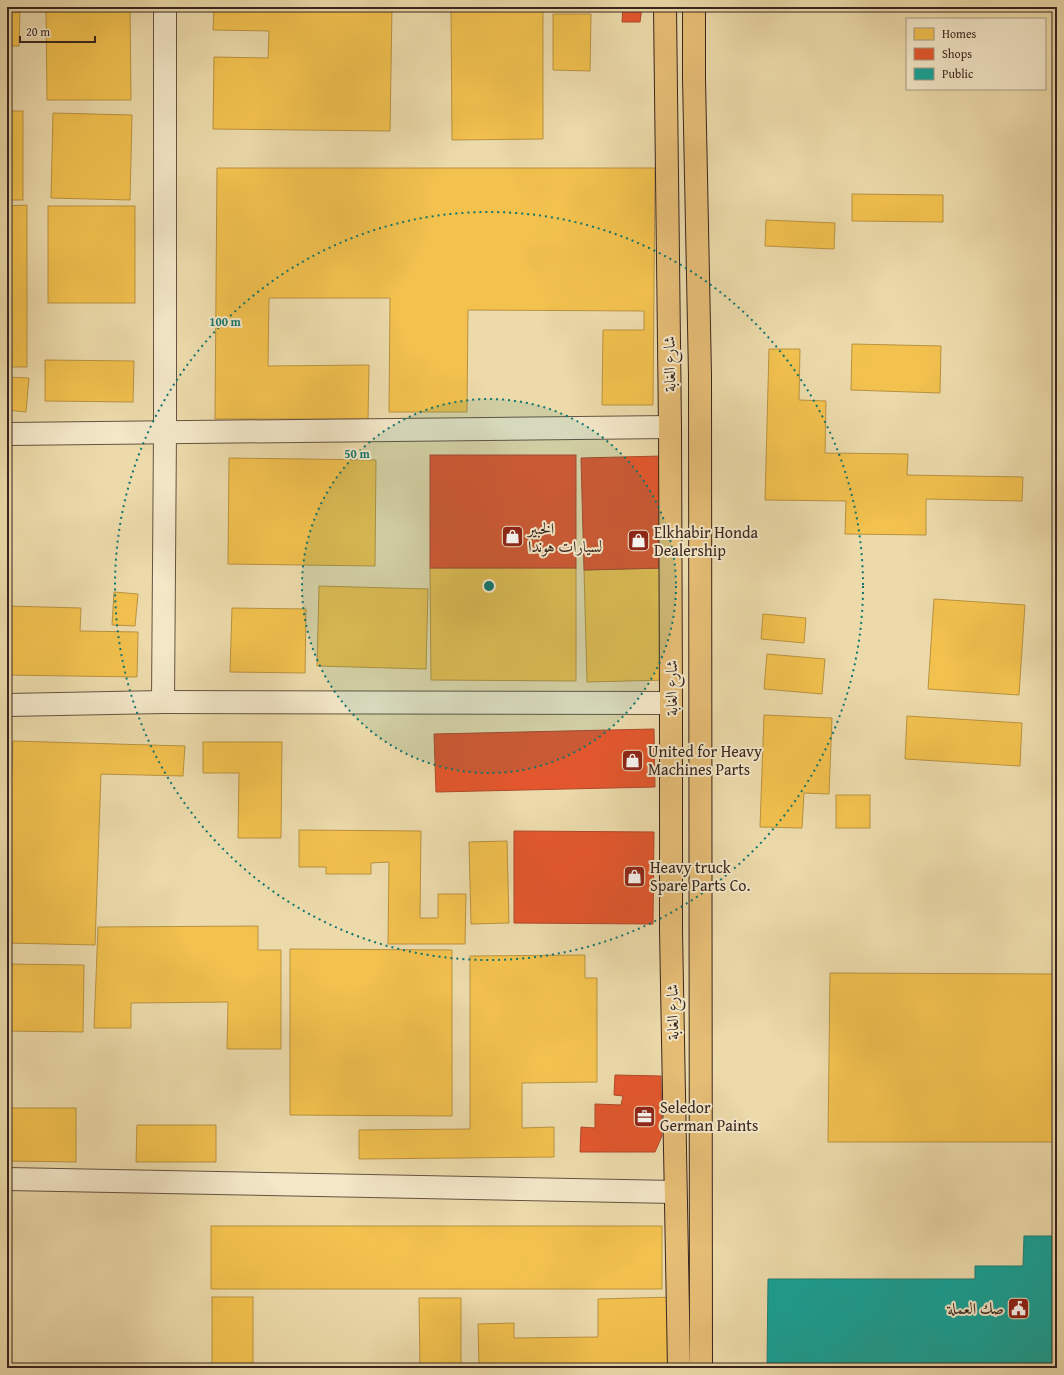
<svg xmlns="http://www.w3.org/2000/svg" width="1064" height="1375" viewBox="0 0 1064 1375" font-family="'Gentium Book Plus',Amiri,serif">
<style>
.homes{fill:#f2c14e;stroke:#ba9240}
.shops{fill:#e4572e;stroke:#b0482a}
.public{fill:#17a398;stroke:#217e74}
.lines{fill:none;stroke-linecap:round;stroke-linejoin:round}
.minor-casing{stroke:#655342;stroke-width:24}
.major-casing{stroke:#38261f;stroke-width:24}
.minor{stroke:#f3e7c8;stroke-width:22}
.major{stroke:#e6bd75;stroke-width:22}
.ring{fill:none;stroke:#0f766e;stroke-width:2;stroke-dasharray:2 4}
.labels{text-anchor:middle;stroke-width:4;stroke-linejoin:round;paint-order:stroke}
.street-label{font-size:16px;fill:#38261f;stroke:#f3e7c8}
.poi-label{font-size:16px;fill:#38261f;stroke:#f3e7c8;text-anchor:start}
.centre{fill:#0f766e;stroke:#f3e7c8;stroke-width:2}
.ring-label{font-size:12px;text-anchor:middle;font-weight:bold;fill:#0f766e;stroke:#f3e7c8;stroke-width:4;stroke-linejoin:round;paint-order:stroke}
</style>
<rect width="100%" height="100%" fill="#ecdaaa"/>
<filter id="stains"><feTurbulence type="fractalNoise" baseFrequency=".005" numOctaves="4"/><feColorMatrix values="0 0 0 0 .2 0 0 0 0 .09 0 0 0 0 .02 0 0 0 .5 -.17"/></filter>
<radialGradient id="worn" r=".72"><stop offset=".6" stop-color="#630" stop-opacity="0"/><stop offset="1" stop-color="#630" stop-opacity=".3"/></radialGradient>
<g class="homes">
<polygon points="46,7 130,7 131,100 47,100"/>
<polygon points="214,7 392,7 390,131 213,129 214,57 268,58 269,31 213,30"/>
<polygon points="451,7 543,7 543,139 452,140"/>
<polygon points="7,12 20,12 19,46 7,46"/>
<polygon points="553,14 591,14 590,71 553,70"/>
<rect x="7" y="111" width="16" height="89"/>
<polygon points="53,113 132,115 130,200 51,198"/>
<polygon points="217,168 655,168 653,405 602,405 603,330 644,330 644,311 468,310 467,412 389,412 390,298 269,298 268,366 369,365 368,419 215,419"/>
<polygon points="852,194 943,195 943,222 852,221"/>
<polygon points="27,205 27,367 7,367 7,206"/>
<rect x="48" y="206" width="87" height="97"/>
<polygon points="766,220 835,223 834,249 765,246"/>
<polygon points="852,344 941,346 940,393 851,390"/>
<polygon points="769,349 800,349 799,400 826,401 825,453 908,454 907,475 1023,477 1022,501 926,499 926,535 845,534 846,501 765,500"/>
<polygon points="45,360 134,361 133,402 45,401"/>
<polygon points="7,377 29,378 26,412 7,410"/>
<polygon points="229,458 376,460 375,566 228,564"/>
<polygon points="430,568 576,568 576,681 431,680"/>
<polygon points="665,568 668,680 587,682 584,570"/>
<polygon points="319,586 428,589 426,669 317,666"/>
<polygon points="114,592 138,594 135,626 112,625"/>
<polygon points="934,599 1025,605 1019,695 928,689"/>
<polygon points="7,606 81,608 80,631 138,632 137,677 7,675"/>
<polygon points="232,608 306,609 305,673 230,672"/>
<polygon points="763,614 806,618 804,643 761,639"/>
<polygon points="767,654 825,659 822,694 764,689"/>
<polygon points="764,715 832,718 829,794 804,793 802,828 760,827"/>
<polygon points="907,716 1022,723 1020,766 905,759"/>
<polygon points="13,741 185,746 183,776 101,774 95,945 7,943 7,790 11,790"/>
<polygon points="203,742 282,742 281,838 238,838 239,773 203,773"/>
<rect x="836" y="795" width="34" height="33"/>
<polygon points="299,830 421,831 420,918 438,918 438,894 466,894 465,944 388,944 389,862 371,863 371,874 326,874 326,867 299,867"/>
<polygon points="507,841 509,923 471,924 469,842"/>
<polygon points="258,926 258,950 281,950 281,1049 227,1049 228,1002 131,1003 131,1028 94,1028 98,927"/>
<polygon points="290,949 452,950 452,1116 290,1115"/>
<polygon points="585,955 585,978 597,978 597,1082 522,1083 522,1128 554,1127 554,1157 359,1159 359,1130 470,1129 470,956"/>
<polygon points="7,964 84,965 83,1032 7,1031"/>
<polygon points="830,973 1057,974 1057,1142 828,1142"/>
<polygon points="7,1108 76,1108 76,1162 7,1161"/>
<polygon points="137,1125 216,1125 216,1162 136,1162"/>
<rect x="211" y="1226" width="451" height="63"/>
<rect x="212" y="1297" width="41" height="71"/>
<polygon points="673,1297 673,1368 479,1368 478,1324 514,1323 514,1338 598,1337 598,1299"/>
<polygon points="419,1298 461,1298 461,1368 420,1368"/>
</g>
<g class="shops">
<polygon points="623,7 642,7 640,22 622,22"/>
<rect x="430" y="455" width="146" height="113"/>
<polygon points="662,456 665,568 584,570 581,458"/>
<polygon points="654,729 655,787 436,792 434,734"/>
<polygon points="514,831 654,832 653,924 514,923"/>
<polygon points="615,1075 661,1076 662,1136 655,1152 580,1152 581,1127 595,1128 595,1104 621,1105 623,1096 614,1095"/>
</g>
<polygon class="public" points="1024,1236 1057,1236 1057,1368 1021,1368 1021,1365 947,1366 947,1368 767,1368 768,1279 975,1279 975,1266 1023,1266"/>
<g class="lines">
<defs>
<g id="minor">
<polyline points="7,434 670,427"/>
<polyline points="163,702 165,431 165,7"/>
<polyline points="7,705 163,702 671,703"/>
<polyline points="7,1179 675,1192"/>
</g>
<g id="major">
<polyline points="665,7 670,427 671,703 671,930 679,1368"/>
<polyline points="694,7 694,78 700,375 701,1368"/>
</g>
</defs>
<use href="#minor" class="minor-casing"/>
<use href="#major" class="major-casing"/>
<use href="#minor" class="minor"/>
<use href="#major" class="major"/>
</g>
<circle cx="489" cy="586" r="187" fill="#0f766e" fill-opacity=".12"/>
<g class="ring">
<circle cx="489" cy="586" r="187"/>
<circle cx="489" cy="586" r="374"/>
</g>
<defs>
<symbol id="shop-square" viewBox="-11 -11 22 22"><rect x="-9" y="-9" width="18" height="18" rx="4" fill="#8f2418" stroke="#f3e7c8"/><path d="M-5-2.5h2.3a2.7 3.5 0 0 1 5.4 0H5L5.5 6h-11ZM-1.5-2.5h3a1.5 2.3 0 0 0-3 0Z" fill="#fff"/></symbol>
<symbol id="office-square" viewBox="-11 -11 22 22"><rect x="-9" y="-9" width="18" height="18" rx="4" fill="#8f2418" stroke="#f3e7c8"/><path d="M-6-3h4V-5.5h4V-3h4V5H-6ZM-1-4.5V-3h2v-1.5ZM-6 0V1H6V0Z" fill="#fff"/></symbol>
<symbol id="civic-square" viewBox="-11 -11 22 22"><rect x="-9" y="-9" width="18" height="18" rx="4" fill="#8f2418" stroke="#f3e7c8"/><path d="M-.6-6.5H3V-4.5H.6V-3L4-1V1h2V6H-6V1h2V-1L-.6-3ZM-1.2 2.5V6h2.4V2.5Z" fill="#fff"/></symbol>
</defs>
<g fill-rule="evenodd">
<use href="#shop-square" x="500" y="524" width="25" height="25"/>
<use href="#shop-square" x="626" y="528" width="25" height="25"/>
<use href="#shop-square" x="620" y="748" width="25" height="25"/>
<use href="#shop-square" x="622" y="864" width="25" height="25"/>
<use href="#office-square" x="632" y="1104" width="25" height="25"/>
<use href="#civic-square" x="1006" y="1296" width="25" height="25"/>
</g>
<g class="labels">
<g class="street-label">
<text transform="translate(669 364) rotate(-91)" y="6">شارع الغابة</text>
<text transform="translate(671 688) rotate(-90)" y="6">شارع الغابة</text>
<text transform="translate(672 1012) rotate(-91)" y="6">شارع الغابة</text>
</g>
<g class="poi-label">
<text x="528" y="534">الخبير<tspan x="528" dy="18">لسيارات هوندا</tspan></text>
<text x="654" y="538">Elkhabir Honda<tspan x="654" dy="18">Dealership</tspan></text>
<text x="648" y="757">United for Heavy<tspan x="648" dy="18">Machines Parts</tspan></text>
<text x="650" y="873">Heavy truck<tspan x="650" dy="18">Spare Parts Co.</tspan></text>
<text x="660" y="1113">Seledor<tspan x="660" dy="18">German Paints</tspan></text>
<text x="1004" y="1314" text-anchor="end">صك العملة</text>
</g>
</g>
<circle cx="489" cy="586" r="6" class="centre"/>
<g class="ring-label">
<text x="225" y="326">100 m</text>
<text x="357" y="458">50 m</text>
</g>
<rect width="1064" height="1375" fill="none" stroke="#ecdaaa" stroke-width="24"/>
<rect x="8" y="8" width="1048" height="1359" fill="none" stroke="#38261f" stroke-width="2"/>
<rect x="12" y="12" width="1040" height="1351" fill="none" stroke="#38261f"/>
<rect x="906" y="18" width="140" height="72" fill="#f3e7c8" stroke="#a89a84"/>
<rect x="914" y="28" width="20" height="12" fill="#f2c14e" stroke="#a89a84"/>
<text x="942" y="38" font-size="12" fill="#38261f">Homes</text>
<rect x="914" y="48" width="20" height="12" fill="#e4572e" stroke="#a89a84"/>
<text x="942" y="58" font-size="12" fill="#38261f">Shops</text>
<rect x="914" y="68" width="20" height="12" fill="#17a398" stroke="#a89a84"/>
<text x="942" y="78" font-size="12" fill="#38261f">Public</text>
<path d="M20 36v6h75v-6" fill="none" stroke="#38261f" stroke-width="2"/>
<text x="26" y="36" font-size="12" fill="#38261f" stroke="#f3e7c8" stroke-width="3" paint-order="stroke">20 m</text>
<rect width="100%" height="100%" filter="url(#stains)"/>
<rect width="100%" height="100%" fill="url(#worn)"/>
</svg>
